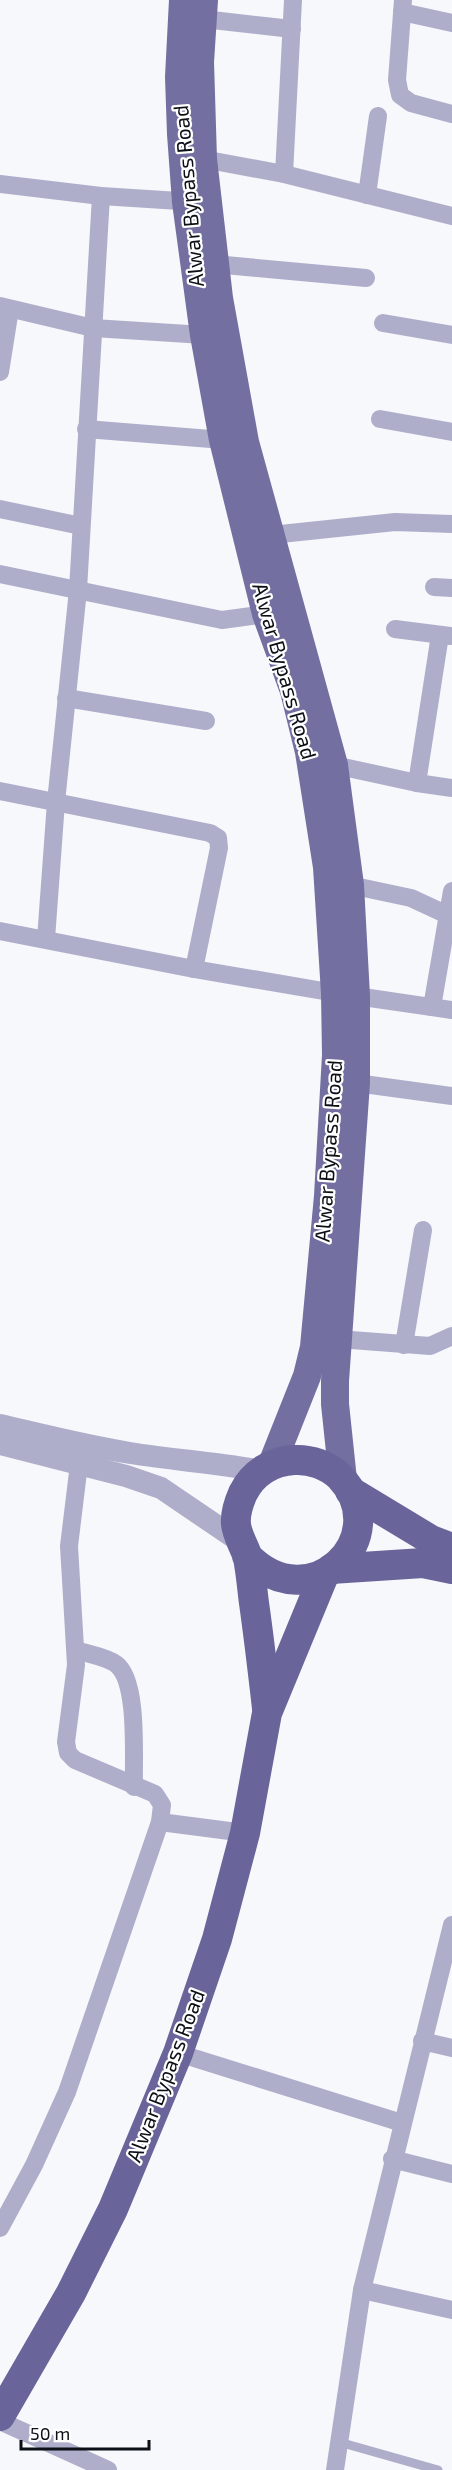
<svg xmlns="http://www.w3.org/2000/svg" width="452" height="2470" viewBox="0 0 452 2470" font-family="'Exo 2',sans-serif">
<style>
.lines{fill:none;stroke-linecap:round;stroke-linejoin:round}
.service{stroke:#afaeca;stroke-width:9}
.minor{stroke:#afaeca;stroke-width:18}
.tertiary{stroke:#afaeca;stroke-width:22}
.primary{stroke:#736fa1;stroke-width:28}
.trunk{stroke:#69649a;stroke-width:30}
.labels{text-anchor:middle;stroke-width:4.5;stroke-linejoin:round;paint-order:stroke}
.street-label{font-size:21px;fill:#0b0f16;stroke:#fff}
</style>
<rect width="100%" height="100%" fill="#f6f8fc"/>
<g class="lines">
<polyline class="service" points="339,2442 438,2470"/>
<g class="minor">
<polyline points="403,0 397,80 400,95 411,103 452,114"/>
<polyline points="402,12 452,23"/>
<polyline points="203,19 292,29"/>
<polyline points="203,159 284,174 452,216"/>
<polyline points="284,174 293,0"/>
<polyline points="0,184 101,196 195,202"/>
<polyline points="367,195 378,116"/>
<polyline points="214,264 366,278"/>
<polyline points="0,306 93,328 204,335"/>
<polyline points="383,323 452,335"/>
<polyline points="0,372 10,309"/>
<polyline points="380,419 452,432"/>
<polyline points="86,429 223,440"/>
<polyline points="0,509 81,526"/>
<polyline points="271,535 395,522 452,524"/>
<polyline points="0,574 222,620 266,614"/>
<polyline points="434,587 452,588"/>
<polyline points="395,629 450,636"/>
<polyline points="66,698 206,721"/>
<polyline points="334,765 417,783 452,788"/>
<polyline points="417,783 440,635"/>
<polyline points="0,791 210,833 218,838 219,848 194,969"/>
<polyline points="350,885 411,898 452,917"/>
<polyline points="0,931 194,969 335,993"/>
<polyline points="46,939 56,802 78,590 101,196"/>
<polyline points="356,996 452,1010"/>
<polyline points="432,1007 452,891"/>
<polyline points="356,1083 452,1096"/>
<polyline points="338,1339 430,1346 452,1336"/>
<polyline points="404,1345 423,1230"/>
<polyline points="79,1464 69,1546 76,1665 66,1742 68,1753 75,1760 155,1794 162,1805 160,1822"/>
<path d="M76,1650C88,1654 107,1657 116,1664C139,1681 133,1758 134,1787"/>
<polyline points="422,2041 452,2048"/>
<polyline points="178,2053 402,2123"/>
<polyline points="392,2159 452,2174"/>
<polyline points="0,2228 34,2165 67,2092 160,1822 245,1833"/>
<polyline points="362,2290 452,2310"/>
<polyline points="0,2421 108,2470"/>
<polyline points="335,2470 362,2290 452,1925"/>
</g>
<g class="tertiary">
<path d="M0,1425C43,1435 86,1446 130,1453C174,1460 218,1463 262,1471"/>
<polyline points="0,1444 126,1476 161,1488 242,1543"/>
</g>
<g class="primary">
<polyline points="183,0 179,77 181,134 186,202 204,335 223,440 266,614 294,691 309,752 327,867 335,993 336,1055 328,1196 314,1347 307,1376 272,1464"/>
<polyline points="204,0 200,62 203,159 219,298 245,442 334,765 350,885 356,996 356,1083 335,1381 335,1404 343,1480"/>
</g>
<g class="trunk">
<polyline points="350,1491 431,1540 452,1548"/>
<path d="M247,1556C311,1622 396,1536 340,1477C328,1465 310,1459 294,1460C272,1461 253,1473 243,1493C239,1502 235,1513 236,1524C237,1536 245,1547 248,1558C251,1573 252,1588 254,1603C259,1638 263,1673 267,1708"/>
<polyline points="331,1569 423,1563 452,1569"/>
<polyline points="0,2416 71,2293 113,2209 178,2053 217,1939 245,1833 267,1713 324,1575"/>
</g>
</g>
<g class="labels">
<g class="street-label">
<text transform="translate(189 196) rotate(-95)" y="7">Alwar Bypass Road</text>
<text transform="translate(284 671) rotate(74)" y="7">Alwar Bypass Road</text>
<text transform="translate(329 1151) rotate(-86)" y="7">Alwar Bypass Road</text>
<text transform="translate(166 2076) rotate(-69)" y="7">Alwar Bypass Road</text>
</g>
</g>
<path d="M21 2440v9h128v-9" fill="none" stroke="#0b0f16" stroke-width="3"/>
<text x="30" y="2440" font-size="18" fill="#0b0f16" stroke="#ffffff" stroke-width="4.5" paint-order="stroke">50 m</text>
</svg>
